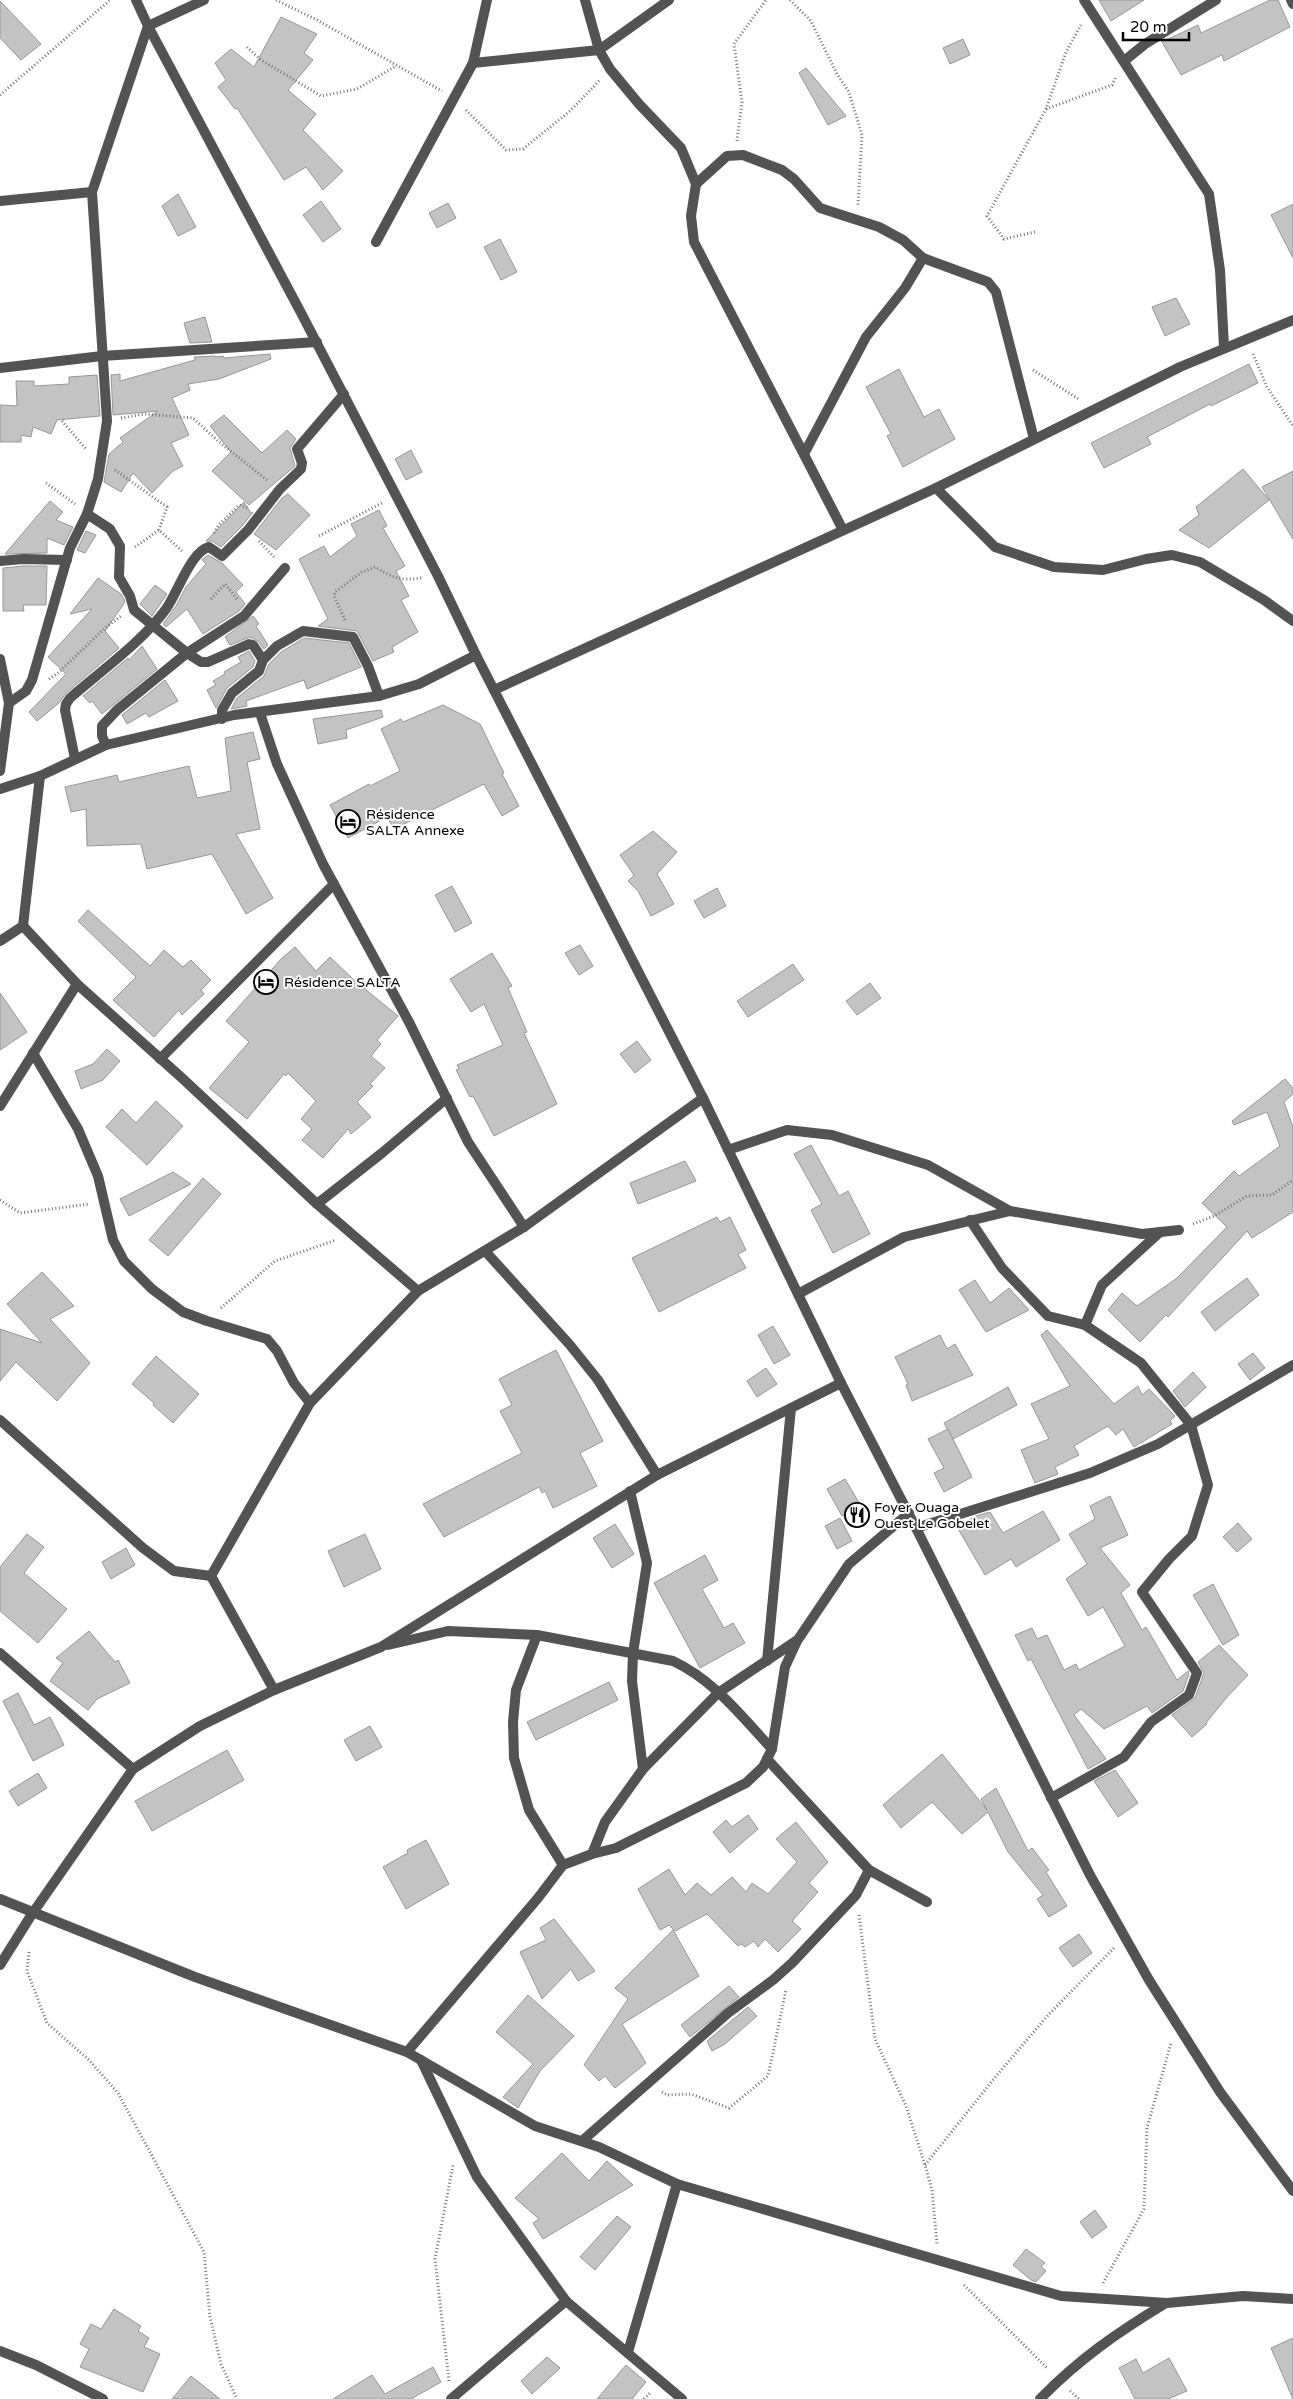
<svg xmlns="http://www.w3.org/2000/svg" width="1293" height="2399" viewBox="0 0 1293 2399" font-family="'Varela Round',sans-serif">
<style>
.building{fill:#c3c3c3;stroke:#979797}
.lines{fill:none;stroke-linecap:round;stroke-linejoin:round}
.path{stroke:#757575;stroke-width:3;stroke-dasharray:1 2.5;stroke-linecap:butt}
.minor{stroke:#535353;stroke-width:10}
.labels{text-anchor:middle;stroke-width:4;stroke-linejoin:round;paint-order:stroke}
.poi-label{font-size:14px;fill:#000;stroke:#fff;text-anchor:start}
</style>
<rect width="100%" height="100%" fill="#fff"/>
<g class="building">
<polygon points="1099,0 1144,0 1111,21"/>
<polygon points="1270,0 1278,0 1290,27 1224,61 1222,55 1181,75 1162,42 1198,25 1201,33"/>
<polygon points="0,1 41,44 21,60 0,38"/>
<polygon points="281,17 317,34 304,53 313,60 288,90 316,114 303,130 343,171 323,190 306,167 284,180 237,108 235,109 218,87 226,80 215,63 231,49 254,67"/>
<polygon points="963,39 970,55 950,64 943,48"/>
<polygon points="806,68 846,116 828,125 799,73"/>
<polygon points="178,194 196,227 178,236 162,206"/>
<polygon points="321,201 341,229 323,242 303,215"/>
<polygon points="448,203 456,218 437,228 429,213"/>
<polygon points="1293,204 1293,258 1271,215"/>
<polygon points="500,239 517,272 501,280 484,247"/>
<polygon points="1176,298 1190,324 1165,336 1152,307"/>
<polygon points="205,317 212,342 190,343 184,323"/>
<polygon points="270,354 271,359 219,379 188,384 190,390 172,398 189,435 171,443 183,466 173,471 152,493 133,473 121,492 104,482 109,454 123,442 120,438 158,411 113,415 111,375 120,374 120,381 195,360 194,357 215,356 216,357 223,356 224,358"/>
<polygon points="1249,364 1258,383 1211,406 1210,404 1147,437 1151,444 1104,468 1091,443"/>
<polygon points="899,369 924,417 939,409 955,439 903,467 887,436 891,434 866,387"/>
<polygon points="97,375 100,416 57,420 51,434 33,427 31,437 21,435 21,442 0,442 0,405 17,406 16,381 34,381 34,386 69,384 69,377"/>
<polygon points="224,415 262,453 287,430 296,439 290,448 295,466 249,505 212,471 231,452 210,426"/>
<polygon points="411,450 422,472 406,480 395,459"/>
<polygon points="1243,469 1269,500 1209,548 1179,530 1199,515 1196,507"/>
<polygon points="1293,471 1293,539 1262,487"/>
<polygon points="288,494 310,515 276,550 254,534 282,498"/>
<polygon points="50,501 63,512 56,520 73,527 64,545 47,538 47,553 5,554"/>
<polygon points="244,502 251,513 253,512 243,525 221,547 212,541 206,541"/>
<polygon points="379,510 387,526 383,528 405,566 396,571 409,596 401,600 418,632 392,647 394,652 373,661 357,631 318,626 328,619 299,559 324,546 330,557 357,536 351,524"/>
<polygon points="86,531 96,535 85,553 77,550"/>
<polygon points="208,555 222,563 243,585 236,592 245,604 239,611 203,634 187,609 166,627 163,624 176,606 186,587 206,564 202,560"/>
<polygon points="23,566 47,566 46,605 23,605 24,611 3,611 3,568"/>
<polygon points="98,578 121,594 124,599 125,602 105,631 119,648 66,693 59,703 37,721 29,712 66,674 48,657 92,609 70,614"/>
<polygon points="155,585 167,594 152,616 140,604"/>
<polygon points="253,616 259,624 256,626 268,645 264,649 258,641 250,637 230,645 225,637"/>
<polygon points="304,638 349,643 361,667 307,689 304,680 246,701 247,706 231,709 237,698 264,676 269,664 281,652"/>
<polygon points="142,646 157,669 102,714 92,701 90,703 83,696 128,658 129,660"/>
<polygon points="249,651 255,661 253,667 227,688 216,708 207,690 216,685 213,681 225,674 224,672 241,662 238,657"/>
<polygon points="165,680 178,701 149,717 146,713 127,724 122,715"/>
<polygon points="443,705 480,724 504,773 502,774 519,806 502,816 484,784 394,829 387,817 348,838 330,805 369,784 370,786 400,771 381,729 401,719 403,722"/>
<polygon points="381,710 383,717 346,730 347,738 318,744 313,719"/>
<polygon points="253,732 260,759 247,762 260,829 236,834 273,898 246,914 212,854 147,869 141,844 87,846 86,809 71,812 65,787 117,775 119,782 189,766 197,798 231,791 225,738"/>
<polygon points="653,831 677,852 657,874 674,904 651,916 638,891 628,881 634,875 620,855"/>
<polygon points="452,886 472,923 455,932 435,895"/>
<polygon points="717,888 726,906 704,918 694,901"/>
<polygon points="88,910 150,966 164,950 183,967 191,960 211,980 201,990 204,994 182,1015 179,1010 154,1037 113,1000 136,977 78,921"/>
<polygon points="580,945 593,966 579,975 565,953"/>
<polygon points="295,947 316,971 330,957 354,980 398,1016 377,1040 381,1044 371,1056 385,1068 370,1084 373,1086 357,1102 371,1117 351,1134 348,1129 323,1158 302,1140 312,1129 301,1119 316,1101 288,1073 286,1076 284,1074 247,1119 209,1088 249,1042 226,1021 282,958"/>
<polygon points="492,953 512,986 508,988 527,1032 524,1033 557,1104 494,1136 473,1096 470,1097 456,1070 459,1069 457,1065 503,1045 484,1004 471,1012 450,979"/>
<polygon points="793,964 804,980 748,1017 737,1001"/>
<polygon points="870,983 881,998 857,1015 846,1001"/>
<polygon points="0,993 27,1032 0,1050"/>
<polygon points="637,1041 651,1060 635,1073 620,1054"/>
<polygon points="107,1049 120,1061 103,1080 81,1089 75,1071 93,1064"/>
<polygon points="1285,1079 1293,1088 1293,1094 1284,1102 1293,1127 1293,1212 1252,1238 1247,1231 1168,1317 1166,1315 1140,1342 1108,1310 1122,1293 1137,1306 1177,1278 1227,1227 1202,1203 1234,1171 1239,1176 1280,1146 1267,1112 1234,1125 1232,1121"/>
<polygon points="156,1101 183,1126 147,1165 106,1127 122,1109 136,1123"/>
<polygon points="811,1145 839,1196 848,1191 870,1234 833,1253 811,1210 822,1204 794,1154"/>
<polygon points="685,1161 696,1181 638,1204 630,1183"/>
<polygon points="173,1172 191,1184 129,1216 120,1199"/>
<polygon points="203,1178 221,1194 168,1256 149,1240"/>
<polygon points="717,1217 720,1222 730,1217 746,1250 738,1254 746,1268 659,1312 632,1258"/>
<polygon points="42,1272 74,1306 50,1319 90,1363 57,1401 16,1362 0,1381 0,1329 42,1343 7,1304"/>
<polygon points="1247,1278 1259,1295 1215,1331 1201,1312"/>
<polygon points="975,1280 990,1303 1009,1288 1029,1310 986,1332 959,1290"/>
<polygon points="773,1326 790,1355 774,1364 758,1335"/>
<polygon points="1047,1330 1114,1404 1138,1386 1142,1395 1149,1389 1175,1416 1170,1421 1172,1424 1134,1447 1123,1429 1116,1435 1108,1426 1074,1446 1079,1455 1055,1467 1058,1474 1035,1483 1021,1450 1049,1439 1031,1404 1070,1386 1041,1335"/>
<polygon points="940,1335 947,1349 955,1344 973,1375 912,1401 906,1385 908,1384 895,1357"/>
<polygon points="556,1350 603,1441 580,1453 597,1486 553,1508 545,1491 542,1493 539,1487 444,1537 423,1504 522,1453 500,1411 512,1405 499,1379"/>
<polygon points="1253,1353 1265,1368 1250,1380 1238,1364"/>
<polygon points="156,1356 199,1394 173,1423 153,1405 154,1403 132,1384"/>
<polygon points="766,1368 777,1384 757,1397 747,1381"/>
<polygon points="1193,1372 1206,1387 1185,1407 1173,1391"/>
<polygon points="1008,1387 1017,1405 953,1439 944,1423"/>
<polygon points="948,1429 972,1477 944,1492 934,1473 944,1468 928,1439"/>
<polygon points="845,1479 861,1506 842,1516 827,1489"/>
<polygon points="1110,1496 1128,1535 1100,1548 1130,1585 1121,1593 1142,1630 1146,1627 1177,1680 1188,1671 1189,1674 1183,1691 1152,1713 1147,1706 1104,1729 1081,1709 1074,1715 1106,1759 1088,1769 1031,1659 1028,1661 1015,1635 1032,1628 1037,1639 1047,1635 1064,1670 1076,1664 1079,1670 1125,1646 1103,1607 1088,1616 1066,1579 1087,1564 1069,1534 1095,1519 1090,1506"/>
<polygon points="1043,1511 1060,1540 1016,1567 1011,1559 985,1575 957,1527 976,1516 990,1512 1003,1533"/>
<polygon points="840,1518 852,1541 837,1549 825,1526"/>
<polygon points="1238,1523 1252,1539 1237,1552 1223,1537"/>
<polygon points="615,1524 634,1554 612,1568 593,1538"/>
<polygon points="27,1534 44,1547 24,1573 67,1609 38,1643 0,1611 0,1567"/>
<polygon points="365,1534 381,1569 344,1587 328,1551"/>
<polygon points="126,1548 135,1565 111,1579 102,1562"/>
<polygon points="705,1555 718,1580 702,1589 724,1628 733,1623 745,1643 700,1668 654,1583"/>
<polygon points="1213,1584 1239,1635 1223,1645 1193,1595"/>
<polygon points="89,1631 115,1662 118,1660 130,1683 97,1699 88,1710 50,1681 63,1663 56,1658"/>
<polygon points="1219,1645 1248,1675 1227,1697 1206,1723 1207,1724 1192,1737 1172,1715 1195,1698 1204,1673 1198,1662"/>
<polygon points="609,1682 618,1700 536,1740 527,1722"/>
<polygon points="18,1693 34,1725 50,1717 64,1745 33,1761 3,1701"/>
<polygon points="370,1726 382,1747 356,1761 344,1740"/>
<polygon points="227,1750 244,1780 152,1831 135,1801"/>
<polygon points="942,1754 987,1810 981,1799 996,1788 1028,1851 1032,1848 1049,1870 1046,1872 1067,1906 1049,1917 1037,1899 1043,1895 1008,1852 988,1812 962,1834 932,1802 901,1828 883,1805"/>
<polygon points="1115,1770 1138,1803 1118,1817 1094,1781"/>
<polygon points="38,1773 47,1788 18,1806 9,1791"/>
<polygon points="748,1815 758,1829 730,1853 713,1832 726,1820 732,1827"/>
<polygon points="796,1822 828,1862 809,1883 818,1892 792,1921 801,1929 778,1952 765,1939 758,1947 754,1941 745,1947 741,1944 738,1946 707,1914 675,1931 669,1925 660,1930 638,1889 669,1869 685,1895 697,1883 711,1895 732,1877 746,1892 752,1883 768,1894 797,1862 776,1839"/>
<polygon points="426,1840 449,1884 406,1909 383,1867 408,1853 407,1850"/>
<polygon points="554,1919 595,1971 578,1981 571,1969 542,1999 520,1952 546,1940 540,1928"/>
<polygon points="673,1930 699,1976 622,2024 646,2063 615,2088 605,2076 599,2081 584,2065 628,1999 615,1988"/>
<polygon points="1079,1934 1092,1953 1073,1967 1059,1948"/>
<polygon points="729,1986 739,1997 690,2037 681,2025"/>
<polygon points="528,1995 574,2036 540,2071 518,2108 503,2097 533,2064 496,2032"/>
<polygon points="748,2007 757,2016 725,2044 712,2051 707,2041"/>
<polygon points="562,2153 589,2181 607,2161 633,2185 543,2239 533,2223 539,2219 515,2198"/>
<polygon points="1095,2210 1107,2227 1092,2238 1080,2222"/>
<polygon points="617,2216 631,2227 595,2270 580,2257"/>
<polygon points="1026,2249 1045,2263 1041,2266 1046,2271 1036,2282 1031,2280 1013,2265"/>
<polygon points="114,2309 141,2326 138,2331 149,2338 144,2347 160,2354 143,2392 80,2367 89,2349 80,2344 91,2324 101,2329"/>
<polygon points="1293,2338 1293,2399 1271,2348"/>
<polygon points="547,2357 560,2368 532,2394 521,2381"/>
<polygon points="1169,2358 1187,2391 1168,2399 1135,2399 1119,2368 1136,2359 1143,2373"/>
<polygon points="626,2365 646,2382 632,2399 597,2399"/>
<polygon points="433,2367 441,2382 411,2399 333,2399 372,2375 385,2394"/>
<polygon points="191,2376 220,2399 172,2399"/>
</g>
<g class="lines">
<g class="path">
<polyline points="276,0 317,20 442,91"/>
<polyline points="790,0 811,21 837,74 849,92 862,135 858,205"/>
<polyline points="247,47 261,60 321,96 357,89 396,66"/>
<polyline points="0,95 110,0"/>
<polyline points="1046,109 1112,85 1116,77"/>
<polyline points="466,110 506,150 523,149 570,111 600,80"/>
<polyline points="737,141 742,102 734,44 766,0"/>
<polyline points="1035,232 1004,239 987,216 1046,109 1066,52 1081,25"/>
<polyline points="1253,354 1267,387 1293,426"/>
<polyline points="1033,370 1080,400"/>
<polyline points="121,418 144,414 193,418 218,441 267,480"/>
<polyline points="62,421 86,449"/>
<polyline points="115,470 167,507 159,530"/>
<polyline points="46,483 75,504"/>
<polyline points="214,533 218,526 239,505 247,508"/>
<polyline points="319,536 382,503"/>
<polyline points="259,541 274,557"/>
<polyline points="135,547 159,530 182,551"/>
<polyline points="211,599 225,584 238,600"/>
<path d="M345,620L334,596L335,592L362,572L375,567C394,578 400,581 422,578"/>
<polyline points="49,679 57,674 105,628 121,616"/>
<polyline points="0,1200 20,1213 90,1204"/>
<polyline points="1193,1224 1214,1216 1247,1196 1272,1195 1293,1180"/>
<polyline points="221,1308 275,1261 336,1240"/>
<polyline points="859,1915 875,2039 906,2106 925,2165 932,2190 937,2244"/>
<polyline points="29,1952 27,1971 47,2023 89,2060 118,2093 204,2252 210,2317 221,2364 237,2399"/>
<polyline points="662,2092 667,2095 691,2094 729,2108 768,2076 786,1990"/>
<polyline points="925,2165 997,2075 1049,2014 1114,1948"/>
<polyline points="1103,2283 1144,2209 1147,2128 1171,2043"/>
<polyline points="964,2285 1048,2369"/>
<polyline points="449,2381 435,2259 453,2165"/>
<polyline points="1070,2391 1079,2399"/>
<polyline points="644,2399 651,2392"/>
</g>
<g class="minor">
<polyline points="136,0 148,26 299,309 438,576 476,655 703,1098 841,1383 916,1528 1090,1875 1149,1980 1220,2092 1293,2191"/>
<polyline points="585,0 599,50 610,69 639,104 681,148 696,184 691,216 694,242 843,530"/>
<polyline points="1084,0 1209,194 1220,270 1224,347"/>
<polyline points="1291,0 1293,4"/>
<polyline points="1124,61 1145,44 1216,0"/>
<polyline points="473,63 599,50 669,0"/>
<polyline points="696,184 727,156 743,155 782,170 794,179 820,208 879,227 903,240 923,258 988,282 996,292 1034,439"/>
<polyline points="0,201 92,192"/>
<polyline points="376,242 473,63 487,0"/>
<polyline points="0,368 102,356 317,342"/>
<polyline points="804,454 866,337 905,288 923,258"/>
<polyline points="936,488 995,547 1054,567 1103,570 1146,559 1172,555 1200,562 1264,600 1293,621"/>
<polyline points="87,514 110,529 120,546 119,577 130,596 134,610 187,653 244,616 285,568"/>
<polyline points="0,561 23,559 67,560"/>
<polyline points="0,659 9,703 0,771"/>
<polyline points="494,690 936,488 1180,367 1293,320"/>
<polyline points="9,703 26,691 32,680 70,548 87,514 98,479 107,421 92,192 148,26 204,0"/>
<polyline points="260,713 277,764 323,864 409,1022 468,1142 524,1227"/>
<polyline points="222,719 222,710 232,693 259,671 263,660 277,646 303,631 353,637 368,666 379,696"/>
<polyline points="106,745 102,736 102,726 117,710 187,653 201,662 208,662 249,644 253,645 263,660"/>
<path d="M75,759L65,710L66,704L70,698C102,670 141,643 166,609C177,594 191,551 209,547L222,556L248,530L280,489L301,469L302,463L297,449L344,394"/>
<polyline points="0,789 40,776 106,745 234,715 379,696 419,684 476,655"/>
<polyline points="23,926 77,984 182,1078 317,1204 418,1291"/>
<polyline points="0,941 23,926 40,776"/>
<polyline points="33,1053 78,1129 98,1176 113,1240 124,1261 152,1289 183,1312 207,1321 267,1339 277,1351 294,1383 310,1403"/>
<polyline points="160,1059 334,884"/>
<polyline points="0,1106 77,984"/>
<polyline points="728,1150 787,1130 832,1135 928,1165 1010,1211"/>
<polyline points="317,1204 382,1153 447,1098"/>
<polyline points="970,1220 1002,1268 1048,1316 1085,1325 1141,1363 1191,1425 1208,1485 1192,1536 1169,1559 1142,1592 1197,1673 1189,1695 1151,1722 1124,1757 1051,1798"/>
<polyline points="486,1252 570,1345 598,1380 657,1475"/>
<polyline points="798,1294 904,1237 1010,1211 1142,1234 1179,1230"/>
<polyline points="1085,1325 1102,1285 1160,1232"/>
<polyline points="0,1420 143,1548 174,1571 211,1576"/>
<polyline points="630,1491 647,1563 633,1653 632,1681 643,1769"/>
<polyline points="916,1528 1090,1473 1158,1444 1293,1365"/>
<polyline points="211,1576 310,1403 418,1291 524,1227 703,1098"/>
<polyline points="211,1576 274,1690"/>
<path d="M537,1635L673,1661C714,1680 742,1717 772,1749"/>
<polyline points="388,1645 448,1631 537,1635 516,1690 513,1722 514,1758 529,1810 563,1865"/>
<polyline points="0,1653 133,1769"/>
<polyline points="767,1661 791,1408"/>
<polyline points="767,1759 869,1870 927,1902"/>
<polyline points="592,1854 605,1822 643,1769 718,1693 796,1641"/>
<polyline points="0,1899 195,1977 407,2052 535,2126 599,2147 677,2184 1061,2296 1167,2303 1243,2296 1293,2299"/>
<polyline points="0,1965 32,1914 133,1769 200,1726 274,1690 381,1647 657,1475 841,1383"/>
<polyline points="407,2052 538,1898 563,1865 592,1854 616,1848 746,1783 763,1767 772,1749 785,1667 797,1641 849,1564 909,1513"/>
<polyline points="421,2060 477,2177 566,2301 682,2399"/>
<polyline points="582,2141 728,2013 773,1980 792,1963 856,1895 869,1870"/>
<polyline points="0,2351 36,2365 103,2399"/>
<polyline points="628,2352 677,2184"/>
<polyline points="451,2399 566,2301"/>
<path d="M1040,2399C1079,2359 1118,2332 1166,2303"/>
</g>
</g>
<defs>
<symbol id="hotel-ring" viewBox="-11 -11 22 22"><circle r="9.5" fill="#fff" stroke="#000" stroke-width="1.5"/><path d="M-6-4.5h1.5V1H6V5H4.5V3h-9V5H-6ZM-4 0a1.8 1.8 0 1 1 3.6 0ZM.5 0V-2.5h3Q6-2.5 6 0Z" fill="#000"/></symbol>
<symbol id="restaurant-ring" viewBox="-11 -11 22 22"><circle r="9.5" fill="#fff" stroke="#000" stroke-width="1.5"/><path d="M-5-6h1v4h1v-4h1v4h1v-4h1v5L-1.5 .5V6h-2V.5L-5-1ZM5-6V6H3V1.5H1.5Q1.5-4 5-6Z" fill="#000"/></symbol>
</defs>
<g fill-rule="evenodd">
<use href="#hotel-ring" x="334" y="808" width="28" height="28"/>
<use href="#hotel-ring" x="252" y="968" width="28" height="28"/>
<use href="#restaurant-ring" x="843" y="1501" width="28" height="28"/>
</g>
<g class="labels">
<g class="poi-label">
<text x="366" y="819">Résidence<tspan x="366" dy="16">SALTA Annexe</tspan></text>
<text x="284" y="987">Résidence SALTA</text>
<text x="874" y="1512">Foyer Ouaga<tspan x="874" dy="16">Ouest Le Gobelet</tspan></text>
</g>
</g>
<path d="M1123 32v8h66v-8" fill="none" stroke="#000000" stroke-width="2.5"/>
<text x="1130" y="32" font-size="15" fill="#000000" stroke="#ffffff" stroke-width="4" paint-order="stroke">20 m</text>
</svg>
